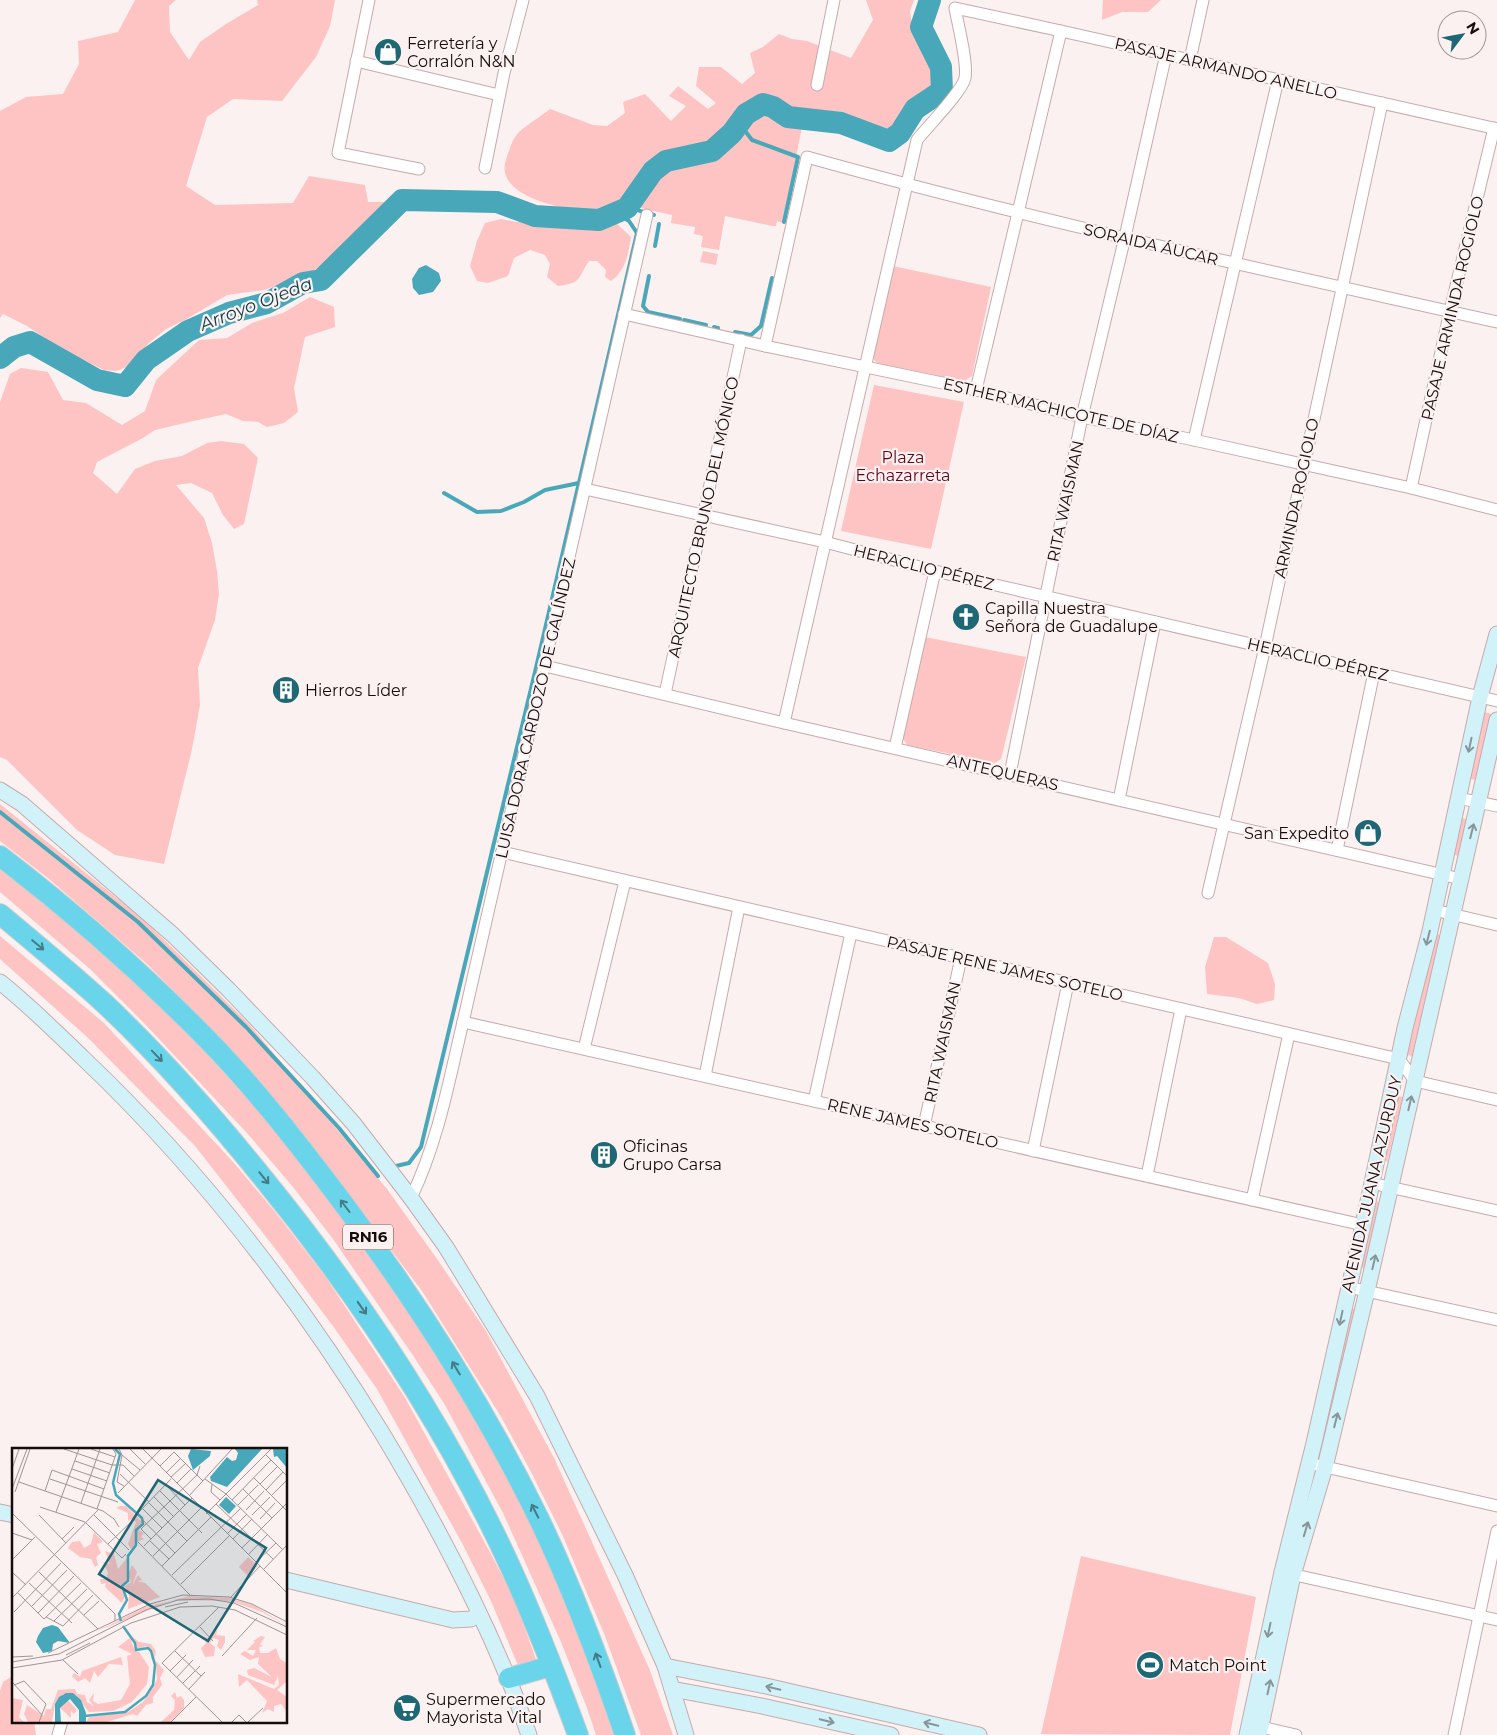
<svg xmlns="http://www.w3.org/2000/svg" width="1497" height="1735" viewBox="0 0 1497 1735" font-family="Montserrat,sans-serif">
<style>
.green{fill:#fdc4c3}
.water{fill:#48a8ba}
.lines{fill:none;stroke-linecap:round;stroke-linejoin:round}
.stream{stroke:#48a8ba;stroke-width:4}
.river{stroke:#48a8ba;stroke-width:22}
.street-casing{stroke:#c5abab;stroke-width:13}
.secondary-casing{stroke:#c5abab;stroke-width:17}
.highway-casing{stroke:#d0cece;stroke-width:22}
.street{stroke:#fff;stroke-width:11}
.secondary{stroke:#d2f2f9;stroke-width:15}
.highway{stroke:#6ad5ea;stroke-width:20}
.oneway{stroke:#86969a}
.oneway2{stroke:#447b86}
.labels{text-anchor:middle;stroke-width:4.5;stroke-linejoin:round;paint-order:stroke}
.shield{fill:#fcf1f1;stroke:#5a5151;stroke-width:1}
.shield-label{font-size:15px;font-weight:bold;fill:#150c0c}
.poi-label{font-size:16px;fill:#150c0c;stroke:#fcf1f1;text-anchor:start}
.street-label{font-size:16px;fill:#150c0c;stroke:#fcf1f1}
.park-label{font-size:16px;fill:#630518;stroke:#fcf1f1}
.water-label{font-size:18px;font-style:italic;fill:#0e3b44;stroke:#fcf1f1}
.inset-river{fill:none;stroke:#48a8ba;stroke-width:2.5}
.inset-road{fill:none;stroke:#a09595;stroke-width:1}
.view{fill:#1e6774;fill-opacity:0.15;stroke:#1e6774;stroke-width:2.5}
.inset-edge{fill:none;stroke:#150c0c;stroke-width:2.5}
</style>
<rect width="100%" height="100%" fill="#fcf1f1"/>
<g class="green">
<path d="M135,0H176L169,6L170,32L189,60L200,42L226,24L258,5L257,0H335L330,26L316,57L282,101L233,99L207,117L186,186L215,205L293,203L309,176L365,185L368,202H387C373,228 332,255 309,275L297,274L281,284L264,290L227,295L185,320L166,329L149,343L130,366L116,371L104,370L61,349L27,326L3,314L0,318V111L26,97L63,94L79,64L78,41L118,32Z"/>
<path d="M866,0H914L910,11L913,31L938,73L935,86L914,102L890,138H883L861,126L837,119L787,114L776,105L758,101L736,118L719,141L705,150L665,159L643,170L634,189L618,207C602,209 587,211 571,209C549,206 495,192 506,160C509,151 512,139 519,132C528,124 540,117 550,109L593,125L607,126L625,113L623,102L645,94L671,121L686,106L669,96L678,86L708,109L716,103L696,86L699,67H721L742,84L755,73L750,53L763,47L779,34L792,39L807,41L851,58L873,20Z"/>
<polygon points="1103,0 1161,0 1148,12 1122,12 1102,20"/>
<polygon points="764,108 785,120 802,127 783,223 777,221 776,226 773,226 725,216 719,250 701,247 703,236 694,234 695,227 671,223 672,215 644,209 637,206 651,182 675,165 716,156 748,123"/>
<path d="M501,219L517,222L538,221L590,230L616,223L631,237C628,255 626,270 611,281L605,277L606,270L597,261H589C577,279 582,283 558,286L547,277L550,264L545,255L530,250L514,258L508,276L488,283L477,281L470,266L477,241L485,223Z"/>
<polygon points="703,251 718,254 716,265 700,262"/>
<polygon points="893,266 991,287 972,376 964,381 877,363 872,357"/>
<polygon points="310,297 334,307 335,327 305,337 294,388 298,412 284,423 267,427 258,422 243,421 226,414 189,422 155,430 143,438 97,462 93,473 117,494 135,469 155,461 182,456 207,443 221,441 244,444 258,458 244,524 234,529 223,515 212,493 191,483 176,485 204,518 212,543 217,571 219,594 215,620 198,668 200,705 192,749 164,864 115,855 77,830 7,760 0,757 0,402 10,374 21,368 48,372 63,400 86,403 122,425 145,411 156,380 199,340 227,338 252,323 283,313"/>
<polygon points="874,385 964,402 931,549 841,531"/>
<polygon points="925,637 1026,657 1001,759 995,763 907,745 902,737"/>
<polygon points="1485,712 1491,714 1476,780 1470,779"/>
<polygon points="0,804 143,919 249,1024 387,1189 437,1259 486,1331 554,1458 649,1668 673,1735 641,1735 605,1636 562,1534 529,1468 500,1415 422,1291 314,1148 266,1089 220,1038 147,964 49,879 0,841"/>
<polygon points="1462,818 1467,819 1458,856 1453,854"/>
<polygon points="0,868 68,922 131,977 196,1042 258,1111 308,1171 402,1299 492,1444 562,1589 619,1735 596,1735 587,1708 561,1642 503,1513 445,1405 414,1357 333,1239 293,1187 247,1133 143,1022 90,969 0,892"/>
<polygon points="1436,934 1440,935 1412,1056 1407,1055"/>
<polygon points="0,936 104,1023 234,1163 276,1213 325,1276 404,1396 491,1554 515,1600 539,1668 520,1670 491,1601 463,1545 377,1389 335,1329 277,1251 195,1146 86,1036 0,959"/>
<polygon points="1214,937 1226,937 1268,963 1275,984 1274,1000 1257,1004 1239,998 1207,994 1205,967"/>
<polygon points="1398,1096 1403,1097 1387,1162 1382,1160"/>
<polygon points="1374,1201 1379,1202 1364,1268 1358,1266"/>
<polygon points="1350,1308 1355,1309 1321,1451 1316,1450"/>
<polygon points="1081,1556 1256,1597 1230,1735 1041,1734"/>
<polygon points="14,1675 14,1721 34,1721 36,1735 0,1735 0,1691 3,1682"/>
</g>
<polygon class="water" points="426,265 439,273 441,281 433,292 419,295 413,288 412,279 419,268"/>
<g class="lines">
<g class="stream">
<polyline points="739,123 752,140 798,157 784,222"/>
<polyline points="630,205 640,211 654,215"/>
<polyline points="655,246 659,224"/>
<polyline points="649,276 643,306 648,312 680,319"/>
<polyline points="684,320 706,325"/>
<polyline points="714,327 718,328"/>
<polyline points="735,332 751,335 761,326 772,278"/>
<polyline points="444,493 477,512 501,511 524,502 545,490 579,483"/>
<polyline points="0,812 138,922 246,1027 339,1128 378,1176"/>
<polyline points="396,1166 409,1163 421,1147 535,672 637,233 629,221 616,213"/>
</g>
<polyline class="river" points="0,358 14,347 30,342 97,380 125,386 146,360 188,331 229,313 267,303 303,283 321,280 402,200 497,202 535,216 599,220 627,208 653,171 666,161 712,151 732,133 746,114 763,104 773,107 788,117 841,123 889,141 900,133 915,109 942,91 941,67 921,27 930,0"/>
<defs>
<g id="street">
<polyline points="369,0 338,153 419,169"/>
<polyline points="1190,60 1203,0"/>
<polyline points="356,61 499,95"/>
<polyline points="817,85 834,0"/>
<polyline points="485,168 504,73 523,0"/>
<polyline points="624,314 765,346 976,390 1082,417 1194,440 1411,488 1497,510"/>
<path d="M765,346L807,157C1035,221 1266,270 1497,322"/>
<polyline points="976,390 1061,31"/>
<polyline points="1194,440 1278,80"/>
<polyline points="1411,488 1450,311 1494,128"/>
<polyline points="585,489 825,542 935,571 1497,701"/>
<polyline points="545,666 784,723 1461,879"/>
<polyline points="665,694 741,340"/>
<path d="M784,723L917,140C927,127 962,92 965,78C968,63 958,25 955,8L1061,31L1497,129"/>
<polyline points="895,748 935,571"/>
<polyline points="1010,774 1082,417 1125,237 1166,54"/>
<polyline points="1458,798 1497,806"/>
<polyline points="1119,800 1155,622"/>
<polyline points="1337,850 1374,672"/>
<polyline points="502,852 1399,1059 1415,1081 1497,1100"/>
<polyline points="1208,893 1265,647 1382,103"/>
<polyline points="1434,910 1497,925"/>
<polyline points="463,1022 1363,1225"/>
<polyline points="584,1049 625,881"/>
<polyline points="705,1076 739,907"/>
<polyline points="814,1101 851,933"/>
<polyline points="924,1126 961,958"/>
<polyline points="1033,1151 1068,983"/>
<polyline points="1147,1176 1181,1009"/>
<polyline points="1371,1183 1497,1211"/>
<path d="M411,1198C438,1142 449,1081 463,1022L647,215"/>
<polyline points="1252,1200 1289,1034"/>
<polyline points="1348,1287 1497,1320"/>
<polyline points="1308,1463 1497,1506"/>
<polyline points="1286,1573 1497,1620"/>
<polyline points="1261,1727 1296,1735"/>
<polyline points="58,1735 62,1721"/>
<polyline points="1454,1735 1497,1531"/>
</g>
<g id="secondary">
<polyline points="0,790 22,804 173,935 229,990 313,1078 354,1124 411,1198 446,1247 537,1396 625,1575 665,1666 686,1735"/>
<path d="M0,982C29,1005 56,1032 83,1058C199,1168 298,1296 382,1433C429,1511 473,1593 508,1678C516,1696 522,1716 529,1735"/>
<polyline points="0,1512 14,1515"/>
<polyline points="286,1580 453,1620 471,1619 479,1615"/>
<polyline points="665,1666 766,1686 979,1735"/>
<polyline points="672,1689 762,1706 891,1735"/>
<polyline points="1247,1735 1282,1572 1314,1443 1363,1225 1405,1028 1430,931 1480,697 1497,634"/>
<polyline points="1259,1735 1293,1575 1325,1467 1367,1291 1497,720"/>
</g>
<g id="highway">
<path d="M0,856C73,912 142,973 206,1038C256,1089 300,1146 343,1203C418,1303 485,1408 540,1521C573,1590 600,1662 625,1735"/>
<path d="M0,914C36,944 71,973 105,1004C162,1058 214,1117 263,1178C359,1296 445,1425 509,1564C535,1620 557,1678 578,1735"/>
<polyline points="509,1678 551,1666"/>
</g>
</defs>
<use href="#street" class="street-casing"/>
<use href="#secondary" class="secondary-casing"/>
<use href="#highway" class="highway-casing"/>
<use href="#street" class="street"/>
<use href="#secondary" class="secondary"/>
<use href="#highway" class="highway"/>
</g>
<defs><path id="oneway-shaft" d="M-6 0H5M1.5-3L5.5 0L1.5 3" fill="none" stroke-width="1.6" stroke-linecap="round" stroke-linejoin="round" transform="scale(1.25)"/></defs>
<g class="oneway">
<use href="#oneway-shaft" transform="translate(1470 745) rotate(102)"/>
<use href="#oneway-shaft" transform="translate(1472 831) rotate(-76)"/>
<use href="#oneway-shaft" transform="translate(1428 938) rotate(104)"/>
<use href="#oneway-shaft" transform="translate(1410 1103) rotate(-77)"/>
<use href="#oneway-shaft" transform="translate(1374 1262) rotate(-77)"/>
<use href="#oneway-shaft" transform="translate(1341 1318) rotate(102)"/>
<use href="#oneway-shaft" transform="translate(1336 1420) rotate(-76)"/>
<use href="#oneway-shaft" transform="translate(1306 1529) rotate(-73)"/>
<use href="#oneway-shaft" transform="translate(1269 1630) rotate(102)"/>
<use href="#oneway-shaft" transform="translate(1269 1687) rotate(-78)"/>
<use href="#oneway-shaft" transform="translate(773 1688) rotate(-167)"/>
<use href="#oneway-shaft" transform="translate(827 1721) rotate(13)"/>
<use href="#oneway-shaft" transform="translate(931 1724) rotate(-167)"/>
</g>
<g class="oneway2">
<use href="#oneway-shaft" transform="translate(38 945) rotate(40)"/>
<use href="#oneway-shaft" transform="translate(157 1056) rotate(46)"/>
<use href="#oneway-shaft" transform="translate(264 1178) rotate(51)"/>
<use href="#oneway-shaft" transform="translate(345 1206) rotate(-127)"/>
<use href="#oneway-shaft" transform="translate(362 1308) rotate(55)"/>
<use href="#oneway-shaft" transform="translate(456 1368) rotate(-121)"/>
<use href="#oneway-shaft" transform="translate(535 1511) rotate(-117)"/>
<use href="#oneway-shaft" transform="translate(598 1660) rotate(-110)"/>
</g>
<defs>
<symbol id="shop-disc" viewBox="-11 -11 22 22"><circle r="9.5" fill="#1e6774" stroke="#fcf1f1"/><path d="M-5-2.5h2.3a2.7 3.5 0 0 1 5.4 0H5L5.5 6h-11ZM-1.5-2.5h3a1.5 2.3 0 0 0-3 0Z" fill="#fff"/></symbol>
<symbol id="church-disc" viewBox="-11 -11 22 22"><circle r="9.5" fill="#1e6774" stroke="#fcf1f1"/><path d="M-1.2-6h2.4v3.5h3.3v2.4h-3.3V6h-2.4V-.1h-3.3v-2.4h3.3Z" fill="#fff"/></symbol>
<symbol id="building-disc" viewBox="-11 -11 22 22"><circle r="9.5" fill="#1e6774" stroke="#fcf1f1"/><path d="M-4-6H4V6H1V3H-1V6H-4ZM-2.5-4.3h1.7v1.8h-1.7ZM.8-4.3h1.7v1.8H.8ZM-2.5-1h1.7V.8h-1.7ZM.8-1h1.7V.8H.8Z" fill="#fff"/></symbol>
<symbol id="stadium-disc" viewBox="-11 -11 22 22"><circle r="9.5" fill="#1e6774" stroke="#fcf1f1"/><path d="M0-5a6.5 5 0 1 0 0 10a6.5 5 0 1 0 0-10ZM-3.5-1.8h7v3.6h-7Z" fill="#fff"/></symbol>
<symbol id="supermarket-disc" viewBox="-11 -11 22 22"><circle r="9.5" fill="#1e6774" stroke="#fcf1f1"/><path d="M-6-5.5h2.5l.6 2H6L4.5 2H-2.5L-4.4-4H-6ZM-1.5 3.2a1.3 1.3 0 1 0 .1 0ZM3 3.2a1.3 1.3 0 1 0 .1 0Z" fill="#fff"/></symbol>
</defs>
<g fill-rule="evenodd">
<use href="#shop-disc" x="372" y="36" width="32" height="32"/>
<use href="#church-disc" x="950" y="601" width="32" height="32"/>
<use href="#building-disc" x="270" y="674" width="32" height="32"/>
<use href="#shop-disc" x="1352" y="817" width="32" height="32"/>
<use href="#building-disc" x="588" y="1139" width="32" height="32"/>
<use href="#stadium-disc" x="1134" y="1649" width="32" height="32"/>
<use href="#supermarket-disc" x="391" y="1692" width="32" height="32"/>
</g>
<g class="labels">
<rect class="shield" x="343" y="1224.5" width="50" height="25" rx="4"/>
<g class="shield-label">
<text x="368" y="1242">RN16</text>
</g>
<g class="poi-label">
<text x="407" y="49">Ferretería y<tspan x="407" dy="18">Corralón N&amp;N</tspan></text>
<text x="985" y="614">Capilla Nuestra<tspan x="985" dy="18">Señora de Guadalupe</tspan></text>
<text x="305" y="696">Hierros Líder</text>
<text x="1349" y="839" text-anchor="end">San Expedito</text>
<text x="623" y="1152">Oficinas<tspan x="623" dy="18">Grupo Carsa</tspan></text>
<text x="1169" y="1671">Match Point</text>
<text x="426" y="1705">Supermercado<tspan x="426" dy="18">Mayorista Vital</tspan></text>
</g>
<g class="street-label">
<text transform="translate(1226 68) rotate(13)" y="6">PASAJE ARMANDO ANELLO</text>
<text transform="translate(1151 244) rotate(13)" y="6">SORAIDA ÁUCAR</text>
<text transform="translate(1452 308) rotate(-77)" y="6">PASAJE ARMINDA ROGIOLO</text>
<text transform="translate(1061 410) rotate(13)" y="6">ESTHER MACHICOTE DE DÍAZ</text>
<text transform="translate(1296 498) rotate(-78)" y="6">ARMINDA ROGIOLO</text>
<text transform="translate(1065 501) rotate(-78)" y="6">RITA WAISMAN</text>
<text transform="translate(703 517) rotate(-78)" y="6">ARQUITECTO BRUNO DEL MÓNICO</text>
<text transform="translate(924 567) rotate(14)" y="6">HERACLIO PÉREZ</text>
<text transform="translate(1318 659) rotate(13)" y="6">HERACLIO PÉREZ</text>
<text transform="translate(535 708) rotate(-77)" y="6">LUISA DORA CARDOZO DE GALÍNDEZ</text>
<text transform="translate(1003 772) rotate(13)" y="6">ANTEQUERAS</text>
<text transform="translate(1005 968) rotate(13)" y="6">PASAJE RENE JAMES SOTELO</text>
<text transform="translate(942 1042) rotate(-78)" y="6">RITA WAISMAN</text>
<text transform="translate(913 1123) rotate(13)" y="6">RENE JAMES SOTELO</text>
<text transform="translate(1371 1184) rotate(-77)" y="6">AVENIDA JUANA AZURDUY</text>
</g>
<g class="park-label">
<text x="903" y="463">Plaza<tspan x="903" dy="18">Echazarreta</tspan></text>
</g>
<g class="water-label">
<text transform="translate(256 304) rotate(-21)" y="6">Arroyo Ojeda</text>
</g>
</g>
<g transform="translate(12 1448)">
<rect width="275" height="275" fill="#fcf1f1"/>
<path d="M108,58H114L131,75L126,81L132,85L129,89L132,91L125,94L123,90L124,95L119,101L116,96L124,74L120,71L116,73V65L104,60ZM82,84L91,94L85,96L89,105L84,109L86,117L83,119L79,111L68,109L56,100L60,94L68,93L72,100L79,96ZM93,103L102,106L106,121L115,110V133L107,138L113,148L110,155L93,139L94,135L89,136L88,131H94L96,125L91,114L98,116ZM236,109L246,118L236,128L227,119ZM120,117L125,124L120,138L126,127L130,132L125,133L133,135L148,149L116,161L117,147L111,139L119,134L116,126ZM177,148L217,150L241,157L275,178L250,164L219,153L161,152L86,183L133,159ZM206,181L204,187L213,188V194L209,202L205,198L207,192L201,190L198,195L203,199L202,208L193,209L189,200L194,195L192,189L197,191ZM118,187L127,194L139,196L144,203L142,211L152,222L148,230L150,237L141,249V255L134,257L125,268L121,266L95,274H74L77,269L116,264L131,254L141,240L145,231L144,217L139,210L141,204L134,198L126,202ZM249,188L253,189L248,196L251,198L247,199L248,205H256L264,200L268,211L275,215V233L265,242L275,249V264L269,256L262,258V264L256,261L250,265L255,253L235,232L227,239L226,226L262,241L267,237L266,228L262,237L236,227L235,222L242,220L260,229L246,216L247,209L238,212L228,206L233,203L241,208L244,202H235L243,194L241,193ZM118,190L123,203L127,204L137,219L135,236L120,254L101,263L77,264L64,247L51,246L43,256L40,274H16L12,266L15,257L32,268L34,261H39L46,242L63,241L65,246L73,247L75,254L82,258L77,252L82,245L81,253L86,256L109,252L118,236L115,208L120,206L106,199ZM109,209L111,217L97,216L86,229L82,223L78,235L73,230L66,234L60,228L62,225L68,229L70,223ZM163,244L165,250L169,248L172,252V260L158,274H149L162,262L163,252L159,248ZM0,250L11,252L7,269L12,274H0ZM55,251L65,262L62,266L59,263V270L48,260Z" fill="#fdc4c3"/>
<path d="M179,1L199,3L198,8L181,22L176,8ZM223,1H250L215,39L199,33L198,29L215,9L220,13L224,12L226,5ZM261,1H275V20L265,8L262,9ZM214,49L224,58L217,66L207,57ZM40,177L46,179L58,195L46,193L41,196L40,203L31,205L24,194L26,188L31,180ZM54,245H61L69,252L74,265V274H67V262L58,251L48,260L49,274H43V256L47,249Z" fill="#48a8ba"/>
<path class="inset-river" d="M103,1L108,6L101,35L104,47L130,70L131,76L124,82V97L116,108V133L110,138L115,152L107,166L109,173M72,268L113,264L134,248L141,237L143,217L139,203L136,200L124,202L123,195L111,178"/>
<path class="inset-road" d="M52,1L100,17H111L122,28M79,1L103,9M107,1L110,7L105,34L112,38M118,1L133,16M131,1L248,118L219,149M253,6L275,28M110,7L128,22M63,13L98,25M148,18L162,4L191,33M0,21L7,1M60,21L95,33M155,24L168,11M108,26L137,54M159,29L173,16M242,30L275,63M38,31L106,54M159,31L125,66L163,105M193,31L214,46L271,102M7,34L91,63L102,71L107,79M165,35L179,21M200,36L199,44L208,52M248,36L265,19M154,37L173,57M0,41L15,1M231,41L260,70M254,42L271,24M33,43L40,22L92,41M148,43L190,85M3,44L18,1M106,45L149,1M177,48L220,1M259,48L275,32M142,49L161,68M220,52L259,12M69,55L88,1M137,55L175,93M204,56L261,111M226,57L246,37M28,59L73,74L110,110L114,106M85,61L104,6L101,1M131,61L150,80M234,62L252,43M44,64L67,1M0,65L103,166V173M194,66L259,1M27,67L54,95M82,67L117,102M240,67L258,49M248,71L263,55M0,85L20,92M216,85L235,66M50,91L62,79M139,91L129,81L185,27L188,18M221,91L240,71M138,93L157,111M126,94L178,147M96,96L121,72M132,98L180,50M230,100L275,55M236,107L256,86M141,108L189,60M0,112L23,89M244,114L264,95M150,118L199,69M248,118L275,145M252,121L275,97M0,124L14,137M27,124L86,181M160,127L229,60M17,135L60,175M169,136L217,88M6,145L32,171L69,135M0,150L86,62M19,159L55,122M153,159L176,154M207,159L150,215L210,274M2,164L49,115M26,165L62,128M72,167L87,153M34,169L51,178L81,147M42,173L75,141M188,179L201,193M163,203L189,228M36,205L138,156L171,147L217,149L240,156L275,174M54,207L78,195M210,208L245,170M0,209L21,208M51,212L66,226M0,214L47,206L134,162L166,152L197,151L222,155L275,179M0,220L50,212L119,175L168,159L200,158L223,162L275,187M158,223L174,207M165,229L181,212M0,234L30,267M171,235L188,218M2,237L12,233L34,256L27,274M177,241L193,224M159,274L184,249M220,274L227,267L234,274M236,274L251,260"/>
<path class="view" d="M146,32L254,100L196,193L87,126Z"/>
<rect width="275" height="275" class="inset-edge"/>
</g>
<g transform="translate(1462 35) rotate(58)"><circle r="24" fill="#fcf1f1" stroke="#a09595"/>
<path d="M0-4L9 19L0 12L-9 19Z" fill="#1e6774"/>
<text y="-8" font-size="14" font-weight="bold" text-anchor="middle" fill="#150c0c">N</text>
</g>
</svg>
